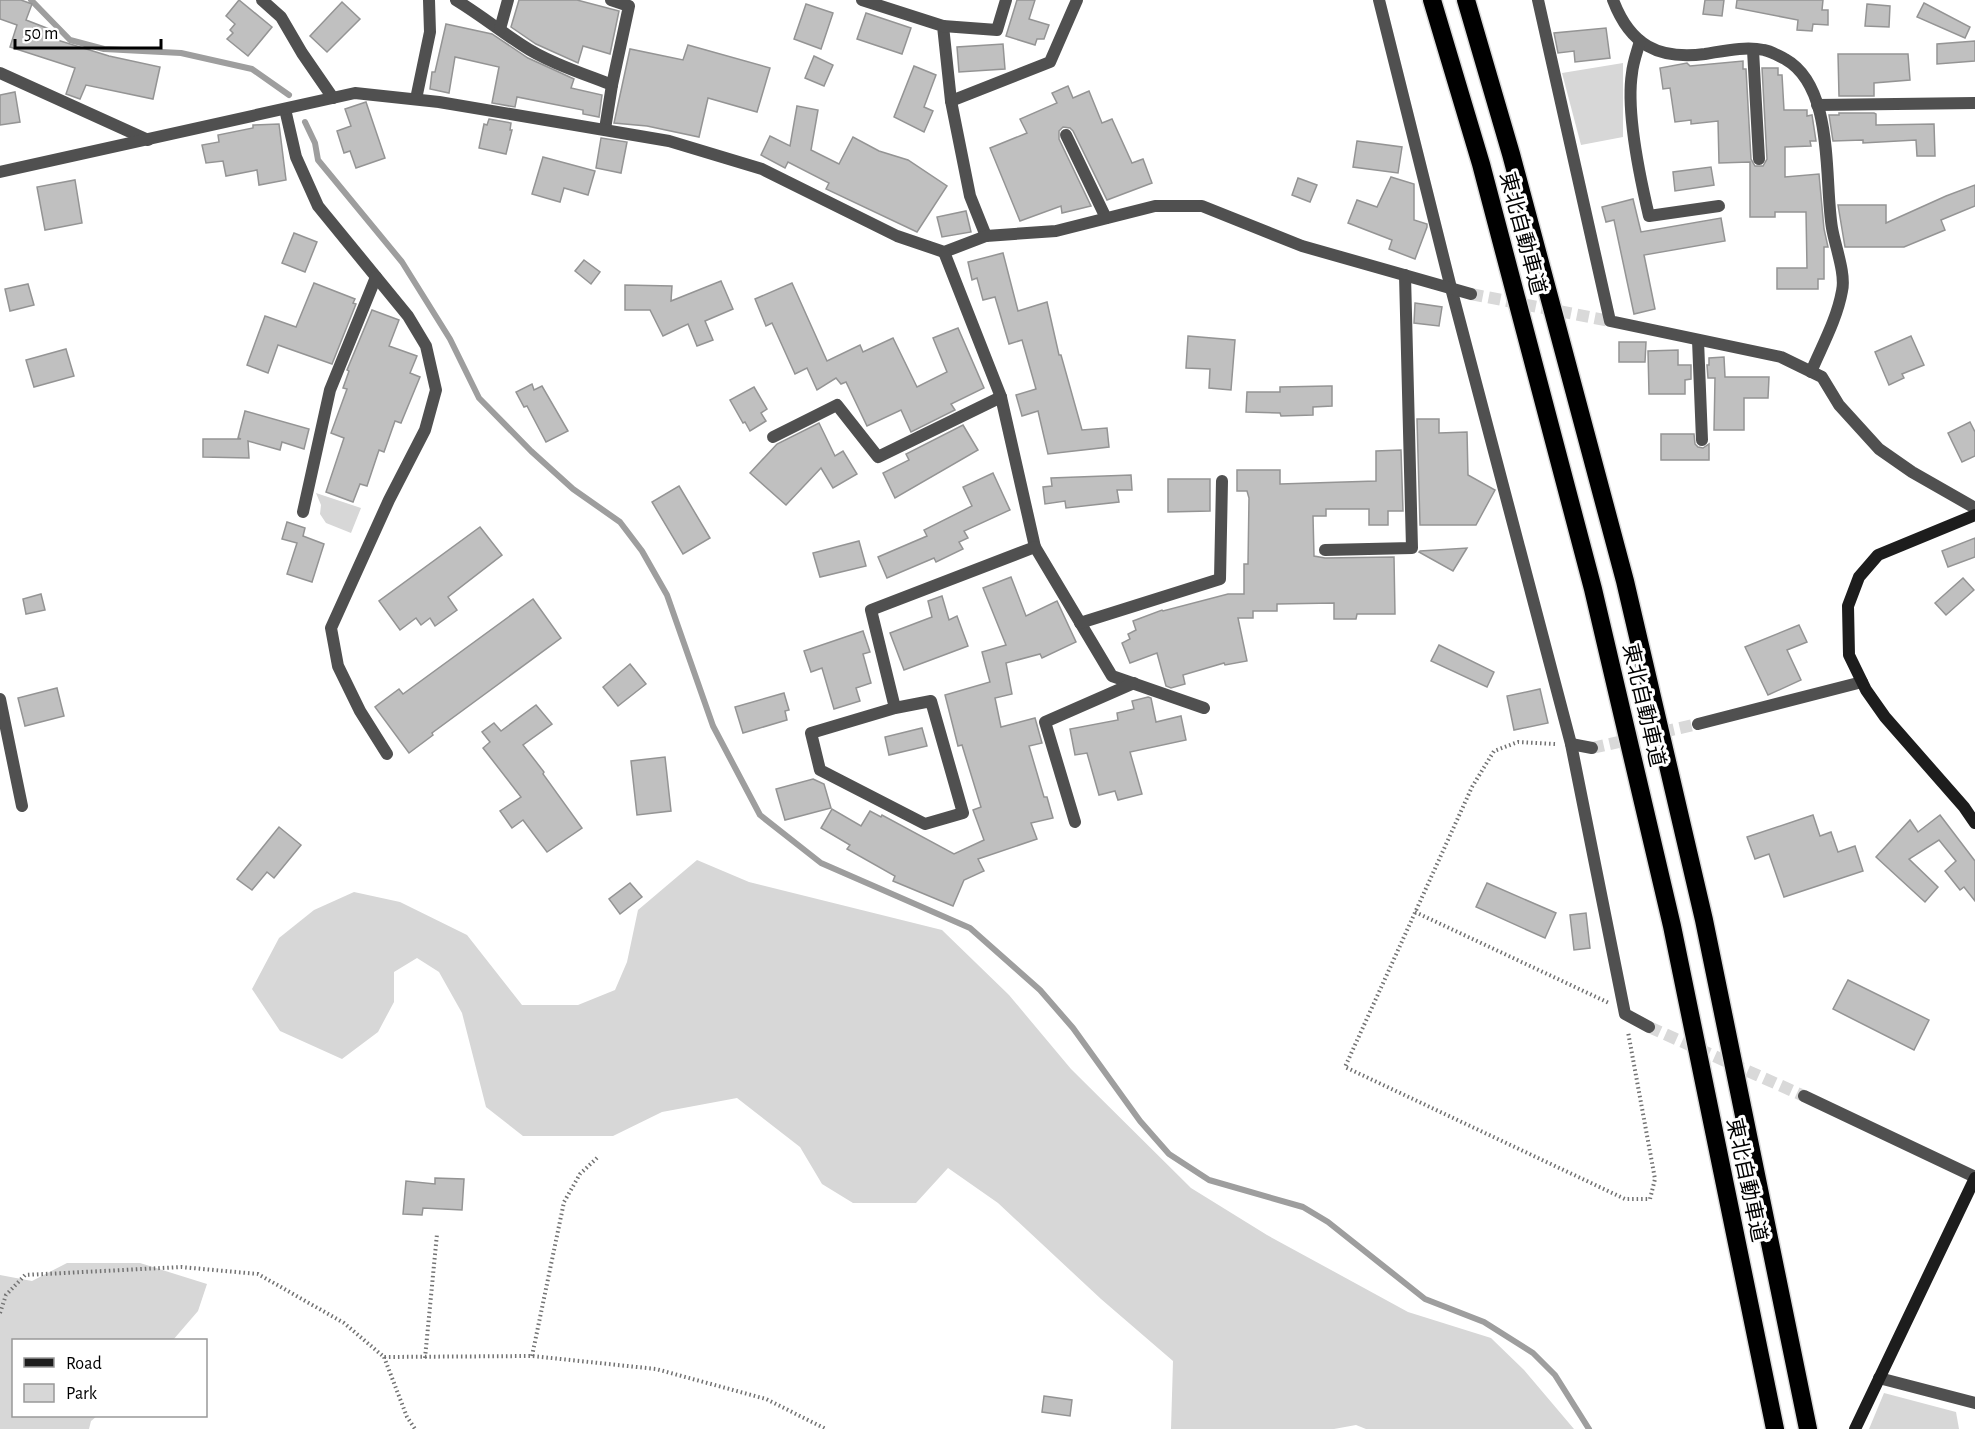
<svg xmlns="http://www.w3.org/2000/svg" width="1975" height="1429" viewBox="0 0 1975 1429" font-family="'Alegreya Sans','Noto Sans JP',sans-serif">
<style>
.green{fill:#d7d7d7}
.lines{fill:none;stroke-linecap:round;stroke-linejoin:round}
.stream{stroke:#9e9e9e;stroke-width:6}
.building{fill:#c0c0c0;stroke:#949494;stroke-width:1.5}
.street-tunnel{stroke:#d9d9d9;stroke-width:12;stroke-dasharray:12 6;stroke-linecap:butt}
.highway-casing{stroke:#dbdbdb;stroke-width:21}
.path{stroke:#727272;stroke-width:4;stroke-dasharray:1.5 3;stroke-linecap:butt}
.street{stroke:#505050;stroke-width:12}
.secondary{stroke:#1d1d1d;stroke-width:12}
.highway{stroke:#000;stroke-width:18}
.labels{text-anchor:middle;stroke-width:6;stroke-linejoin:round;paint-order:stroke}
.street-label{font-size:21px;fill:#000;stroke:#fff}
</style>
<rect width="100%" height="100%" fill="#fff"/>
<g class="green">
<polygon points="1623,63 1623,137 1581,145 1562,73"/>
<polygon points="316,493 361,508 351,533 326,523 320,514 321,505"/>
<polygon points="697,860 749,882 942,930 1009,995 1071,1069 1191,1188 1267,1235 1408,1312 1491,1338 1524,1370 1574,1429 1366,1429 1356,1425 1334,1429 1171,1429 1173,1361 1101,1299 998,1203 948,1168 916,1203 853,1203 822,1184 800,1147 737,1098 662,1112 613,1136 523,1136 486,1107 462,1013 439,972 417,958 394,972 394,1002 378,1032 342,1059 280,1031 252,989 279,938 314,910 354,892 400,902 467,935 522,1005 578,1005 615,990 627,962 638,910"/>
<polygon points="67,1263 140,1263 207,1284 198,1311 173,1340 14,1340 14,1416 97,1416 91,1421 89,1429 0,1429 0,1275 32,1281"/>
<polygon points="1884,1393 1956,1412 1959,1429 1869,1429"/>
</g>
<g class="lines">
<g class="stream">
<polyline points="31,0 70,40 104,49 181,53 252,69 289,95"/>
<polyline points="305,122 315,143 318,160 402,262 450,339 479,398 531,451 573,489 620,522 642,551 667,595 713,726 760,815 821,863 970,928 1040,990 1073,1028 1140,1121 1169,1154 1209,1180 1303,1207 1328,1222 1425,1299 1484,1322 1533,1353 1555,1375 1589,1429"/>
</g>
</g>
<g class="building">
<polygon points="0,0 21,0 32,4 26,20 57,32 54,39 109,56 160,67 153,99 86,85 80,99 66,94 75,68 10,47 17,25 0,19"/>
<polygon points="239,0 272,27 248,56 227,39 233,33 230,30 235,24 226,16"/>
<polygon points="519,0 577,0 619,11 610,54 583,46 578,63 536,44 511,27"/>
<polygon points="1017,0 1035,0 1029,19 1049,25 1044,39 1037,39 1035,45 1006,36"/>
<polygon points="1705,0 1724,0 1722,16 1703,14"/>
<polygon points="1737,0 1823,0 1822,10 1828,10 1828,25 1813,24 1812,31 1797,30 1798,20 1736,8"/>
<polygon points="342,2 360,19 327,52 310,36"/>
<polygon points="1924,3 1970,27 1965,38 1917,17"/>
<polygon points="806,4 833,13 821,49 794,39"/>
<polygon points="1867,4 1890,6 1889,27 1865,26"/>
<polygon points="866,13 911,28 902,54 857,39"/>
<polygon points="446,24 492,34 528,58 574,79 571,88 602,95 599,117 583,114 583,110 517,97 515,107 492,103 499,67 455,57 449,93 430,89 432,72 435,72"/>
<polygon points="1606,28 1610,58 1575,62 1574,51 1558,53 1554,33"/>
<polygon points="1975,41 1975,61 1937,64 1937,44"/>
<polygon points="1003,44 1005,69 959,72 957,47"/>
<polygon points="688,45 770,68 757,112 708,98 699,137 647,126 614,123 630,49 683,60"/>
<polygon points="1838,54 1908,54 1910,80 1874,83 1874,96 1839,96"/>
<polygon points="814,56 833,65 824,86 805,78"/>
<polygon points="1743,61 1743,69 1746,69 1751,159 1755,166 1763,166 1767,159 1762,68 1778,68 1778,75 1782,75 1784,110 1807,110 1807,116 1812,115 1816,141 1810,141 1811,146 1785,147 1785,177 1819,174 1824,229 1828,247 1824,247 1824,279 1818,279 1818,289 1777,289 1777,268 1807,268 1806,212 1775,212 1775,217 1750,217 1750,162 1719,163 1718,121 1691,124 1691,120 1675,122 1670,88 1663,89 1660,68 1687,63 1690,66"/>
<polygon points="914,66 936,75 924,107 933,111 924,132 894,117"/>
<polygon points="1068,86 1073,98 1089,91 1102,123 1112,119 1132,163 1143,159 1152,183 1107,200 1073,131 1070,128 1063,127 1059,131 1059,139 1091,206 1062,213 1061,206 1020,221 990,148 1027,133 1020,119 1057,103 1052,93"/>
<polygon points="15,92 20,122 0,125 0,95"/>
<polygon points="366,102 385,158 356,168 350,151 344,153 337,131 351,126 345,109"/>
<polygon points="797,106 818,110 811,150 839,164 853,137 879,151 908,160 947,186 917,232 826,189 829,183 788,162 785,168 761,155 770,136 790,146"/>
<polygon points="1839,113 1874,113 1876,114 1876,125 1934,124 1935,156 1917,156 1916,140 1863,143 1863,140 1833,141 1829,115 1839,115"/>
<polygon points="489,119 511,123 510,130 512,130 506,154 479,148 484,124 487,125"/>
<polygon points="279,124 286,180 259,185 257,170 226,176 223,161 206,163 202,145 219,142 218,135 253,128 253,125"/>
<polygon points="601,138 627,142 621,173 596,168"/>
<polygon points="1357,141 1402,147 1398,173 1353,167"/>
<polygon points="543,157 595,171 588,195 564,188 560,202 532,194"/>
<polygon points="1711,167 1714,185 1675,191 1673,172"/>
<polygon points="1391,177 1414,184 1414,220 1427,224 1427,227 1415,259 1389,249 1392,240 1348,223 1357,200 1377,207"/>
<polygon points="1298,178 1317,185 1310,202 1292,195"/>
<polygon points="75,180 82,223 45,230 37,187"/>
<polygon points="1975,185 1975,206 1941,220 1945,230 1904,247 1845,247 1838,205 1886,205 1886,223 1946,196"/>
<polygon points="1633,199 1641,232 1721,218 1725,241 1644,255 1655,309 1634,314 1614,220 1606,222 1602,207"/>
<polygon points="966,211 971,232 942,237 937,217"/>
<polygon points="294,233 317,242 305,272 282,263"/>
<polygon points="1003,253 1018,311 1047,302 1059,355 1061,355 1082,430 1107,428 1109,447 1048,454 1038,411 1022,416 1016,395 1036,389 1022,340 1009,344 995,297 983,300 977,278 972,280 968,262"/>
<polygon points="584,260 600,272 591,284 575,271"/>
<polygon points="721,281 733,309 705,321 713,340 697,346 688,324 663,336 650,310 625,310 625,285 672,286 671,301"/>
<polygon points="314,283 355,299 353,303 356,304 332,364 278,345 268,373 247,365 265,316 296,327"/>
<polygon points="792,283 827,361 860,345 863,352 893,338 917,387 947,372 933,338 958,328 984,388 951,404 955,410 911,432 901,410 867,426 846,382 841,384 836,378 817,390 807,368 795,374 772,323 766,326 755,299"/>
<polygon points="28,284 34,305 10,311 5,289"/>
<polygon points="1415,303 1442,307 1439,326 1414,323"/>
<polygon points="372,310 399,320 389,346 417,356 410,373 420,377 401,423 395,421 384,452 379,450 367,486 360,484 353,502 326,492 344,438 331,433 347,389 343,388 349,371 347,370"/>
<polygon points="1188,336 1235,340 1231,390 1209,388 1210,369 1186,368"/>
<polygon points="1911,336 1924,365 1902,374 1904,378 1889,385 1875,352"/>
<polygon points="1619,342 1646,342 1645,362 1619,362"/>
<polygon points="66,349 74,376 34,387 26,360"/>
<polygon points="1678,350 1678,365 1691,365 1691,379 1685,380 1685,394 1649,394 1648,351"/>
<polygon points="1724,357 1725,377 1769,377 1768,398 1744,398 1744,430 1714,430 1715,378 1708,378 1707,365 1709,365 1709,358"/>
<polygon points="532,384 534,390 542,386 568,431 546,442 527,406 524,407 516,392"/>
<polygon points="1329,386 1332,386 1332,406 1313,407 1313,415 1281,416 1280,413 1246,412 1247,392 1280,392 1280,387"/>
<polygon points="754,387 767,409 761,413 766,421 750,431 745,422 743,423 730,400"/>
<polygon points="245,411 309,429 304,449 282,442 280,450 248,441 249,458 203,457 203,439 241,439 238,438"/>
<polygon points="1417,419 1439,419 1439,433 1467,432 1468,475 1495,490 1476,525 1420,525"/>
<polygon points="1970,422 1975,432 1975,456 1962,462 1948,433"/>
<polygon points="819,423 835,456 843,451 857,474 833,488 821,468 786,505 750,473 777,444"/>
<polygon points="963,425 978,450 895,498 883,473 909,460 906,454"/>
<polygon points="1661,434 1694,434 1695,444 1698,447 1703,448 1709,444 1709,460 1661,460"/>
<polygon points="1401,450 1403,511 1388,511 1388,525 1369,525 1369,509 1326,509 1326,516 1313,516 1314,556 1325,558 1394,557 1395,614 1357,614 1356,619 1334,619 1334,603 1277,604 1277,611 1253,611 1253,618 1238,618 1247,661 1225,665 1224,663 1183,675 1185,684 1171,688 1166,686 1157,653 1130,663 1122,643 1130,639 1128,634 1136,630 1133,621 1162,610 1163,611 1228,594 1244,594 1244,564 1248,564 1249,498 1247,491 1237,491 1237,470 1280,470 1280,484 1376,481 1376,451"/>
<polygon points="993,473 1010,510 964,531 968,538 959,542 963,549 936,562 934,558 887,578 878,557 927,536 924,530 972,506 963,487"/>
<polygon points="1131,475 1132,490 1117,490 1119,502 1066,508 1065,501 1045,504 1043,487 1052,486 1051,478"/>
<polygon points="1168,479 1210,479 1210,511 1168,512"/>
<polygon points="679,486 710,538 683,554 652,502"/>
<polygon points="287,522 305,528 303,536 324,544 312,582 287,574 297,543 282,539"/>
<polygon points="480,527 502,555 448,597 457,610 435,626 430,618 421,625 416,618 400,630 379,601"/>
<polygon points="1975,538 1975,557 1948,567 1942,551"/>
<polygon points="859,541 866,566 820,577 813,553"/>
<polygon points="1467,548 1453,571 1419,552 1420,551"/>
<polygon points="1011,577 1026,616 1057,601 1076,642 1042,658 1040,654 1006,663 1012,694 995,698 1001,727 1035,718 1042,743 1029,746 1044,797 1047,797 1053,818 1031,823 1037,839 978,859 984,871 964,880 953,906 893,881 895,876 847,849 850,845 821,828 832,809 861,826 870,811 881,817 882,815 954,854 984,840 973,810 981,807 962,745 958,746 945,695 990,682 982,652 1006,645 983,588"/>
<polygon points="1963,578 1974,590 1946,615 1935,603"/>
<polygon points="41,594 45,610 26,614 23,599"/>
<polygon points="942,596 949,620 957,616 968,646 904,670 890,633 932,617 928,601"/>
<polygon points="533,599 561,638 432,733 433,735 409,753 375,707 399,689 403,694"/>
<polygon points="1799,625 1807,642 1787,650 1801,680 1768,695 1745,647"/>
<polygon points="863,631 870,652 863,654 871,683 856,688 860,701 834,709 822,668 811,672 804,651"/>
<polygon points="1439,645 1494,672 1487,687 1431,661"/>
<polygon points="630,664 646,684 618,706 603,687"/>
<polygon points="57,688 64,716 25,726 18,698"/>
<polygon points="1540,689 1548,723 1514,730 1507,696"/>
<polygon points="784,693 789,710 785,711 787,720 743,733 735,707"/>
<polygon points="1148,697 1151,698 1156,722 1181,716 1186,740 1130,752 1142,794 1118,800 1115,791 1099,795 1087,753 1075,755 1070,729 1118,720 1117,713 1134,709 1132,701"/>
<polygon points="536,705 552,724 523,745 544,772 543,774 582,828 547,852 523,820 512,828 500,811 521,797 483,748 490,742 482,732 494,723 501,731"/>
<polygon points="922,728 927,746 889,755 885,737"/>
<polygon points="665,757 671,811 637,815 631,761"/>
<polygon points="813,779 824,784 831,808 785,820 776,789"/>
<polygon points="1813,815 1820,836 1831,832 1838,852 1855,846 1863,871 1784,897 1769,854 1755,859 1747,837"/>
<polygon points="1940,815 1975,861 1975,901 1964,887 1960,890 1945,871 1956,861 1939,840 1909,859 1938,887 1925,902 1876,857 1910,820 1918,832"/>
<polygon points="279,827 301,845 274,878 267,872 252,890 237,879"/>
<polygon points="630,883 642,897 620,914 609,899"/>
<polygon points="1487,883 1556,913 1545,938 1476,907"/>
<polygon points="1586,913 1590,948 1574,950 1570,915"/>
<polygon points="1848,980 1929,1020 1914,1050 1833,1009"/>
<polygon points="435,1178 464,1179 462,1210 423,1208 422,1215 403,1214 406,1181 435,1184"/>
<polygon points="1044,1396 1072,1400 1070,1416 1042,1412"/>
</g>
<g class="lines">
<g class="street-tunnel">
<polyline points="1471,294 1610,321"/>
<polyline points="1592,748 1698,724"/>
<polyline points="1649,1027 1804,1096"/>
</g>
<defs>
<g id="highway">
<polyline points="1432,0 1481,164 1593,589 1672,926 1775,1429"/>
<polyline points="1466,0 1511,154 1625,581 1704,920 1808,1429"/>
</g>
</defs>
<use href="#highway" class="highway-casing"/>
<g class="path">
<polyline points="1555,744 1518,742 1494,751 1472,787 1345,1067 1625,1199 1650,1199 1655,1179 1628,1032"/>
<polyline points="1415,912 1609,1003"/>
<polyline points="0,1313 6,1295 25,1275 181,1267 258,1274 344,1323 384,1357 532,1356 656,1369 766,1399 826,1429"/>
<polyline points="532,1356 564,1202 580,1174 599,1156"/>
<polyline points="384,1357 407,1417 415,1429"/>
<polyline points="425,1358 437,1234"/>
</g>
<g class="street">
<polyline points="262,0 281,17 302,53 333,98"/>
<path d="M456,0C479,14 499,30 522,45C547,62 584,74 612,85"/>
<polyline points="862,0 943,26 951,101 970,196 986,236"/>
<polyline points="1379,0 1451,288 1571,744 1625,1014 1649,1027"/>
<polyline points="1538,0 1610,321 1781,357 1822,377 1839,405 1879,449 1912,472 1975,508"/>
<path d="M1613,0C1630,45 1658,60 1705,54C1724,51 1745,46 1764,50C1771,51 1779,56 1785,59C1835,87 1824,180 1832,228C1835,246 1846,274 1842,291C1837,319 1822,346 1811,372"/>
<polyline points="943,26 997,30 1006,0"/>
<polyline points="500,29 508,0"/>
<path d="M1640,41C1637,52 1633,62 1632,73C1626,111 1640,178 1649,216L1719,206"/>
<polyline points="1753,50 1759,159"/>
<polyline points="0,73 148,140"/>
<polyline points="416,99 430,32 429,0"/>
<polyline points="951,101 1050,62 1077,0"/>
<polyline points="1817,105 1975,103"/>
<polyline points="285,109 296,157 318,206 408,316 426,346 436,390 425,430 389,500 331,628 338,666 360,711 387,754"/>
<polyline points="605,129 612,85 629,6 611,0"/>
<polyline points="1066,135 1106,218"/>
<polyline points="0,172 355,93 439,102 669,141 762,169 897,236 944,252 986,236 1056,231 1155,206 1202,206 1302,246 1471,294"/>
<polyline points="944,252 1001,397 1035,547 1112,676 1204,708"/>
<polyline points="1698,340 1702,440"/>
<polyline points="773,437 837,405 878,457 1001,397"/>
<polyline points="303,512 330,390 376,277"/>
<polyline points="1325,550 1412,548 1405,275"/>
<polyline points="1080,623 1220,579 1222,481"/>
<polyline points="0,699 22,806"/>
<polyline points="895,708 811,733 820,770 925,824 963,813 931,701 895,708 871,610 1035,547"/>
<polyline points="1698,724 1862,682"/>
<polyline points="1571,744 1592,748"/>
<polyline points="1075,822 1045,722 1134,683"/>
<polyline points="1804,1096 1975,1177"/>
<polyline points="1879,1378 1975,1403"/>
</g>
<g class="secondary">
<polyline points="1975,515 1878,555 1859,577 1848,606 1849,655 1866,690 1885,717 1964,807 1975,823"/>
<polyline points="1855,1429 1975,1178"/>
</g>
<use href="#highway" class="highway"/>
</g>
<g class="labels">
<g class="street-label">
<text transform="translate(1523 233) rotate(75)" y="7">東北自動車道</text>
<text transform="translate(1644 705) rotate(77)" y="7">東北自動車道</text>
<text transform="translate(1747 1180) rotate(78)" y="7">東北自動車道</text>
</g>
</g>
<rect x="12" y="1339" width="195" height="78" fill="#ffffff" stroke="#999999" stroke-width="1.5"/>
<rect x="24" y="1358" width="30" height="9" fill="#1d1d1d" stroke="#999999" stroke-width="1.5"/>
<text x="66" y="1369" font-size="18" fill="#000000">Road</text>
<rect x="24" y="1384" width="30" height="18" fill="#d7d7d7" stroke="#999999" stroke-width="1.5"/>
<text x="66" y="1399" font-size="18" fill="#000000">Park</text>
<path d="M15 39v9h146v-9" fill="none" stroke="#000000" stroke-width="3"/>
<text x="24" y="39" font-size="18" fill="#000000" stroke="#ffffff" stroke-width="4.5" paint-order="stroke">50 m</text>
</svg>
